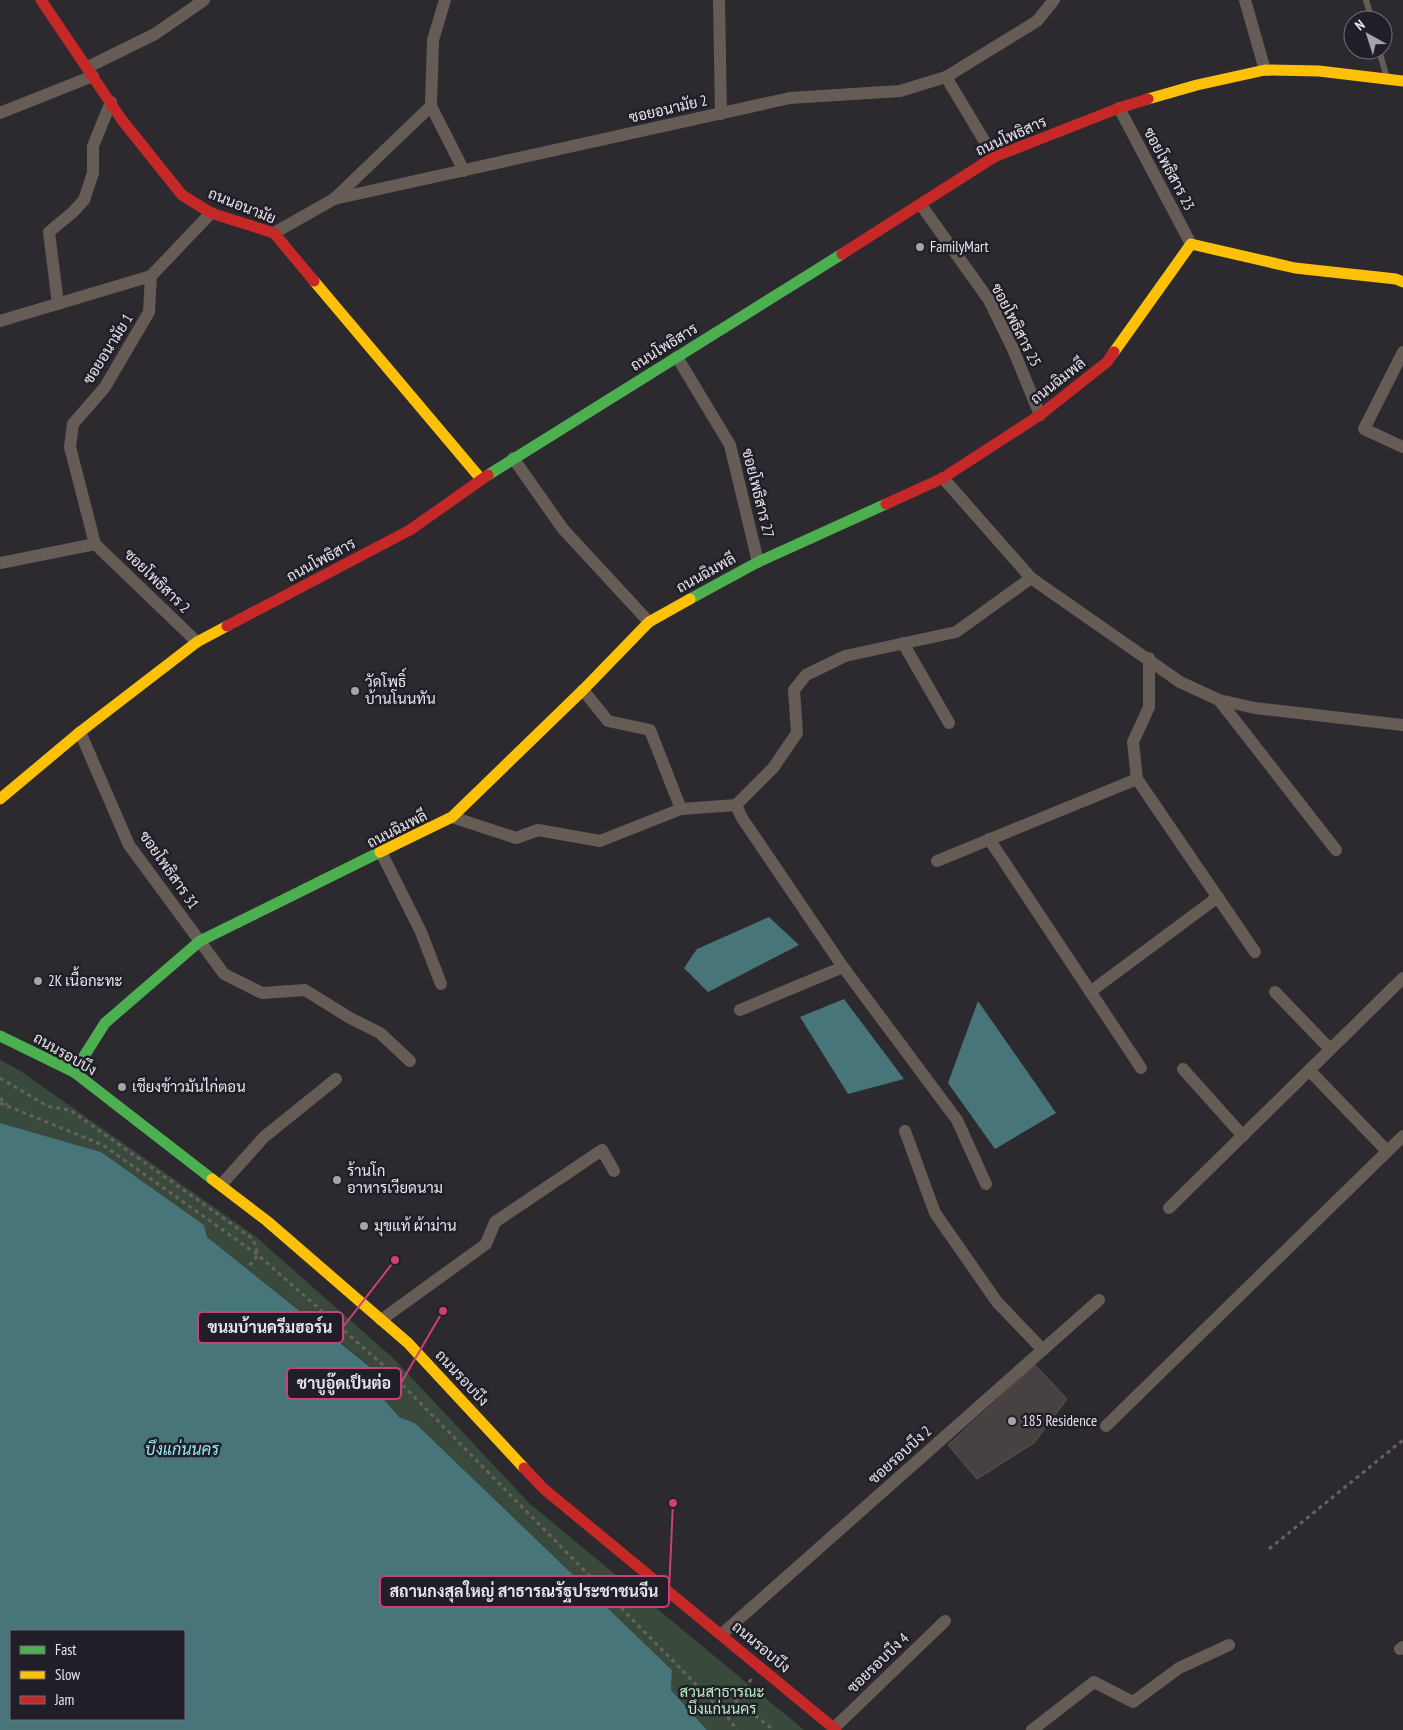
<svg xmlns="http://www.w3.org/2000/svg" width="1403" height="1730" viewBox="0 0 1403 1730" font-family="'PT Sans Narrow',Sarabun,sans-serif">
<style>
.green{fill:#394a3d}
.water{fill:#487579;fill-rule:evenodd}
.building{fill:#484142;stroke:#585456}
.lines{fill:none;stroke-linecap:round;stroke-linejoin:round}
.path{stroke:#67615f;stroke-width:3;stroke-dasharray:4 4;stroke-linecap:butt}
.lane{stroke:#655d55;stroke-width:6}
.street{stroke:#655d55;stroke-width:12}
.fast{stroke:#4caf50;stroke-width:11}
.slow{stroke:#ffc107;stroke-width:11}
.jam{stroke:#c62828;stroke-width:11}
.poi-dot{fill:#a6a3aa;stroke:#211e27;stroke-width:2}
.labels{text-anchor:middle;stroke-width:5;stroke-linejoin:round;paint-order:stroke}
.street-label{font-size:15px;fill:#e7e5ec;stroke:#211e27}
.poi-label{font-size:15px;fill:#e7e5ec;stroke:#211e27;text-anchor:start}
.park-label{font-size:15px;fill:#b6eec1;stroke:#211e27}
.water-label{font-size:16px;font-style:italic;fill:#94ecf1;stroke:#211e27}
.leader{fill:none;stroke:#c94178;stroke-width:2}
.callout-dot{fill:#c94178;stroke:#211e27;stroke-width:2}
.callout{fill:#211e27;stroke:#c94178;stroke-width:2}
.callout-label{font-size:16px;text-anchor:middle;font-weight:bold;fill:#e7e5ec}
</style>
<rect width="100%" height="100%" fill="#2c292f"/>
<polygon class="green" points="0,1060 19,1070 255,1236 393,1358 530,1504 804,1730 707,1730 671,1690 672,1670 415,1423 399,1417 375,1389 374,1369 207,1237 204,1225 101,1152 0,1123"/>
<g class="water">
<polygon points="769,917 799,945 708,992 684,968 697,949"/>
<polygon points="844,999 904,1079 848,1094 800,1017"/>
<polygon points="978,1001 1056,1113 995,1149 948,1083"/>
<path d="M0,1123L101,1152L204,1225L207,1237L374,1370L375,1389L399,1417L415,1423L672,1670L671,1690L707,1730H0ZM184,1631V1719H11V1631Z"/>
</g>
<polygon class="building" points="1035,1365 1067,1399 1034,1443 977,1479 948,1445"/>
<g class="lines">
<g class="path">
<polyline points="0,1078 47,1106 70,1110 253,1239 258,1255 249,1266"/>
<polyline points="0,1098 7,1105"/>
<polyline points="0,1103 103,1145 258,1255 383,1365 726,1715 737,1730"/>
<polyline points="1269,1549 1403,1440"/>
<polyline points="736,1701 774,1730"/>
<polyline points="726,1715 752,1678"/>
</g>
<g class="lane">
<polyline points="1366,0 1372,20"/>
<polyline points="1379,50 1387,78"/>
</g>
<g class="street">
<polyline points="445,0 433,40 431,106 464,171"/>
<polyline points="719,0 721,114"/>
<polyline points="1245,0 1265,70"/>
<polyline points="88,67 155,34 204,0"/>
<polyline points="946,77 994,157"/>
<polyline points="1119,108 1191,244"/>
<polyline points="0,113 93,76"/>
<polyline points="334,199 431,106"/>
<polyline points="921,205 989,300 1013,349 1040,415"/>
<polyline points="274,233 334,199 790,98 900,91 946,77 1037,21 1054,0"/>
<polyline points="58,304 49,232 73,212 84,200 93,173 93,146 111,102"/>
<polyline points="0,321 151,276"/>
<polyline points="1403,352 1364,429 1403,447"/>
<polyline points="677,357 730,445 758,562"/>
<polyline points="513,458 563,529 649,622"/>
<polyline points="943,478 1031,578 1180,682 1219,700 1255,708 1403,725"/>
<polyline points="95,544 70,447 73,424 105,387 149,312 151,276 211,213"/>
<polyline points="95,544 197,642"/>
<polyline points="0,563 95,544"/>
<polyline points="903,643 949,723"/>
<polyline points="1149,658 1149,707 1133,742 1137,779 1255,952"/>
<polyline points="583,690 608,721 650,730 681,809"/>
<polyline points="1219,700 1336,850"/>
<polyline points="80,732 129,845 224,974 262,993 305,990 350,1018 380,1033 410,1061"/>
<polyline points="736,805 742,818 843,967 957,1120 986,1184"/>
<polyline points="452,817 516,838 538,830 600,841 681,809 736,805 773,768 797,733 794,690 806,675 845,656 956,632 1031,578"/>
<polyline points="989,839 1141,1068"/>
<polyline points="382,854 421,932 441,984"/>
<polyline points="937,861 1137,779"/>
<polyline points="1090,992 1218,897"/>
<polyline points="1275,992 1330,1049"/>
<polyline points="740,1010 843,967"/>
<polyline points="1183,1069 1243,1136"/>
<polyline points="1309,1070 1387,1151"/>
<polyline points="905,1131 935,1213 997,1302 1043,1350"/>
<polyline points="221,1185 264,1137 336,1079"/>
<polyline points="1169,1208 1403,978"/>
<polyline points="381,1320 486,1244 495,1222 602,1150 614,1171"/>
<polyline points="1106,1426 1403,1136"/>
<polyline points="722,1634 1099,1300"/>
<polyline points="1400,1649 1403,1647"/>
<polyline points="834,1728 945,1621"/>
<polyline points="1032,1730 1094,1682 1133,1702 1179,1668 1229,1645"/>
</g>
<g class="fast">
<polyline points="488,475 842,254"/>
<polyline points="690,599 758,562 886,504"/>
<polyline points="0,1036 74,1072 212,1179"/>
<polyline points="74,1072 105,1023 200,941 380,852"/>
</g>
<g class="slow">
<polyline points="1148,99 1197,85 1265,70 1319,71 1403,81"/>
<polyline points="314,281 481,479"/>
<polyline points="1114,352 1191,244 1295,268 1396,279 1403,282"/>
<polyline points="0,799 80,732 197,642 227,626"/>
<polyline points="380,852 452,817 583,690 649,622 690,599"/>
<polyline points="212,1179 267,1221 408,1343 524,1468"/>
</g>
<g class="jam">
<polyline points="41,0 122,120 182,195 211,213 274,233 314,281"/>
<polyline points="842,254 994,157 1119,108 1148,99"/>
<polyline points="886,504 943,478 1040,415 1107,362 1114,352"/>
<polyline points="227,626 410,530 488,475"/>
<polyline points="524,1468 544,1489 836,1730"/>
</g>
</g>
<g class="poi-dot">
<circle cx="920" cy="247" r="5"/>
<circle cx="355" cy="691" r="5"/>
<circle cx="38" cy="981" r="5"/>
<circle cx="122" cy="1087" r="5"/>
<circle cx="337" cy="1180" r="5"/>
<circle cx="364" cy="1226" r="5"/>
<circle cx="1012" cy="1421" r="5"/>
</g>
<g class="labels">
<g class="street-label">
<text transform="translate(668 109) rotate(-13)" y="5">ซอยอนามัย 2</text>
<text transform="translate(1011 136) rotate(-24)" y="5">ถนนโพธิสาร</text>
<text transform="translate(1169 169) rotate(62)" y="5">ซอยโพธิสาร 23</text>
<text transform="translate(242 206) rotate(22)" y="5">ถนนอนามัย</text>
<text transform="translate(1016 325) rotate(63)" y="5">ซอยโพธิสาร 25</text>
<text transform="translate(664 347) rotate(-32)" y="5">ถนนโพธิสาร</text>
<text transform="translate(108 349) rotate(-58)" y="5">ซอยอนามัย 1</text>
<text transform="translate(1058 381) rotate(-38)" y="5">ถนนฉิมพลี</text>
<text transform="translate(758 493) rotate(76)" y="5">ซอยโพธิสาร 27</text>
<text transform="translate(321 560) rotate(-28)" y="5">ถนนโพธิสาร</text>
<text transform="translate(706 573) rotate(-29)" y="5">ถนนฉิมพลี</text>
<text transform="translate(157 581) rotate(44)" y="5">ซอยโพธิสาร 2</text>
<text transform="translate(397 829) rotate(-27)" y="5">ถนนฉิมพลี</text>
<text transform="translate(169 870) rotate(55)" y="5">ซอยโพธิสาร 31</text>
<text transform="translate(65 1054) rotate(30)" y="5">ถนนรอบบึง</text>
<text transform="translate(462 1378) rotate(47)" y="5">ถนนรอบบึง</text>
<text transform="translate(900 1455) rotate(-42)" y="5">ซอยรอบบึง 2</text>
<text transform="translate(761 1647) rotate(40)" y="5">ถนนรอบบึง</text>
<text transform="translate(878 1663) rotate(-44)" y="5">ซอยรอบบึง 4</text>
</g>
<g class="poi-label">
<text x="930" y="252">FamilyMart</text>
<text x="365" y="687">วัดโพธิ์<tspan x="365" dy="17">บ้านโนนทัน</tspan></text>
<text x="48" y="986">2K เนื้อกะทะ</text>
<text x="132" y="1092">เชียงข้าวมันไก่ตอน</text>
<text x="347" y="1176">ร้านโก<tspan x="347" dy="17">อาหารเวียดนาม</tspan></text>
<text x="374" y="1231">มุขแท้ ผ้าม่าน</text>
<text x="1022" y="1426">185 Residence</text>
</g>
<g class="park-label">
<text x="722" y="1697">สวนสาธารณะ<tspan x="722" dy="17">บึงแก่นนคร</tspan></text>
</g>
<g class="water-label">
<text x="182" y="1455">บึงแก่นนคร</text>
</g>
</g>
<path class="leader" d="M395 1260L343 1327M443 1311L401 1383M673 1503L669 1591"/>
<g class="callout-dot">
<circle cx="395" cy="1260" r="5"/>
<circle cx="443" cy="1311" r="5"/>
<circle cx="673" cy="1503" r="5"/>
</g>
<g class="callout">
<rect x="198" y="1312" width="145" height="31" rx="5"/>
<rect x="287" y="1368" width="114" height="31" rx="5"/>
<rect x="380" y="1576" width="289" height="31" rx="5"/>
</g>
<g class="callout-label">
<text x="270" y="1333">ขนมบ้านครีมฮอร์น</text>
<text x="344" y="1389">ชาบูอู๊ดเป็นต่อ</text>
<text x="524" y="1597">สถานกงสุลใหญ่ สาธารณรัฐประชาชนจีน</text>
</g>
<rect x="10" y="1630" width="175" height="90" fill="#211e27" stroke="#706e76"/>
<rect x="20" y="1646" width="25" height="8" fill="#4caf50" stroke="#706e76"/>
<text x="55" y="1655" font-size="15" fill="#e7e5ec">Fast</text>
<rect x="20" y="1671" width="25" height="8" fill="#ffc107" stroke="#706e76"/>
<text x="55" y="1680" font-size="15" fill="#e7e5ec">Slow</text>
<rect x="20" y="1696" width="25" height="8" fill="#c62828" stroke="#706e76"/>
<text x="55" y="1705" font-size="15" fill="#e7e5ec">Jam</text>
<g transform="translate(1368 35) rotate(321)"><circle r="24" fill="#211e27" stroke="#706e76"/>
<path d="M0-4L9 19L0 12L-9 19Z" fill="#a6a3aa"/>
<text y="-8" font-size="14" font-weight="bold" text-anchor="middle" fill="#e7e5ec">N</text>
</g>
</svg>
